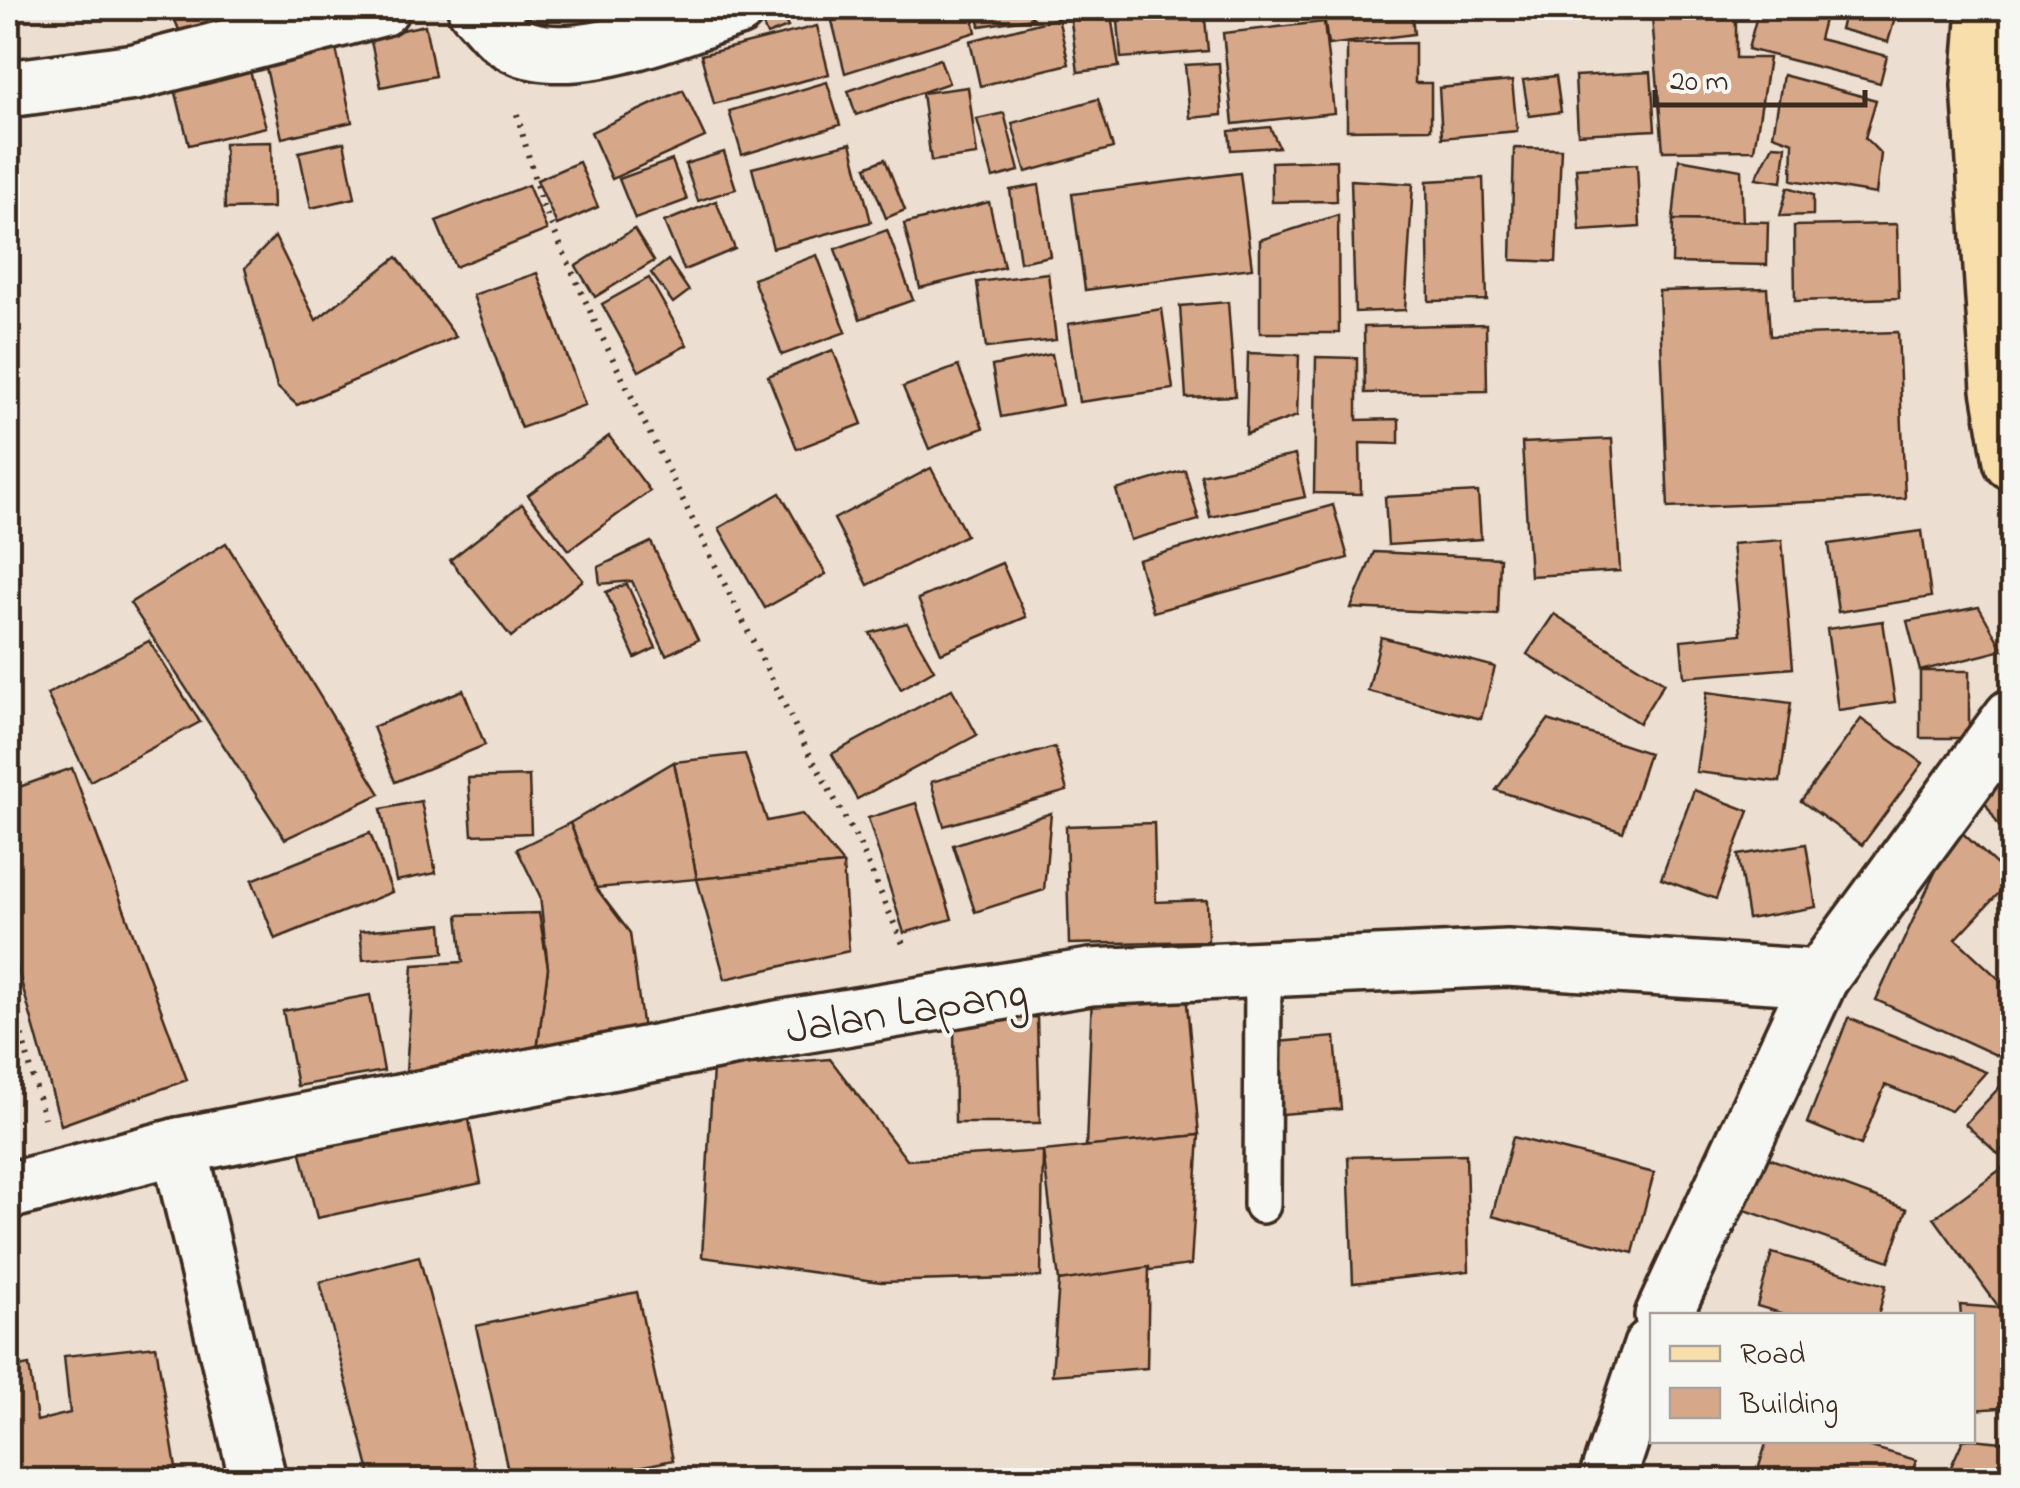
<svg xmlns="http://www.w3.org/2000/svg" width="2020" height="1488" viewBox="0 0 2020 1488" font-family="'Indie Flower',sans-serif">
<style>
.building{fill:#d7a789;stroke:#3b2a1e;stroke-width:2.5}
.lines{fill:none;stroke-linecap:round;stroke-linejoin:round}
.lane-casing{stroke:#3b2a1e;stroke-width:42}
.street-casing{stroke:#3b2a1e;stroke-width:62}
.primary-casing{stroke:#3b2a1e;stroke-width:62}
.path{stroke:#3b2a1e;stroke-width:6;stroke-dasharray:2.5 8;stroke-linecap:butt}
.lane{stroke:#f6f6f2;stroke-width:35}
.street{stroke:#f6f6f2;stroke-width:55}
.primary{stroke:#f8deab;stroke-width:55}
.labels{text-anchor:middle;stroke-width:8;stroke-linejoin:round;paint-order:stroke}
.street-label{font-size:45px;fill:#3b2a1e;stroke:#f6f6f2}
</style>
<rect width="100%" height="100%" fill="#edded2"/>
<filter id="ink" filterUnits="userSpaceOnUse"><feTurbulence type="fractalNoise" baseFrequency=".01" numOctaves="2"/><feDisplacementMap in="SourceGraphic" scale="20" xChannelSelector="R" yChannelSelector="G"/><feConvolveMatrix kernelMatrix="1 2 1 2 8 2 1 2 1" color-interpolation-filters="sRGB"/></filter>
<g filter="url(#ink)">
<g class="building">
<polygon points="170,8 263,8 183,40"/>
<polygon points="525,8 574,8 535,27"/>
<polygon points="888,8 971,8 976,32 845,73 832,21"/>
<polygon points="977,8 1023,8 1033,18 980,26"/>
<polygon points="1069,8 1110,8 1119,67 1078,72"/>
<polygon points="1117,8 1204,8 1208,51 1121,58"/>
<polygon points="1323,8 1411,8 1414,34 1328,45"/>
<polygon points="1759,8 1827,8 1819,39 1887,56 1880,83 1748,49"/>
<polygon points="1846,8 1898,8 1888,42 1840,29"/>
<polygon points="782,15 788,27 767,35 762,23"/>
<polygon points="1736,15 1736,58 1769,58 1754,150 1663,151 1652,17"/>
<polygon points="1058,18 1069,64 980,86 970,41"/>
<polygon points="1324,22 1334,113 1233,124 1223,33"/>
<polygon points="425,25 435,76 381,87 370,37"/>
<polygon points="817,26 829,74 714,104 701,55"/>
<polygon points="1415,43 1415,83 1431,83 1431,129 1347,130 1347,44"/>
<polygon points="335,44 352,122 282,138 264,59"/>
<polygon points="246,57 266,127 189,145 172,77"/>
<polygon points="940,59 949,83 856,115 848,91"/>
<polygon points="1219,63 1222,115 1190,118 1185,65"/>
<polygon points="1651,72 1655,130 1578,134 1575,76"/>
<polygon points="1783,75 1876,100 1865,138 1881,154 1876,194 1792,180 1793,142 1773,135"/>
<polygon points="1556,76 1561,112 1529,116 1523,80"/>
<polygon points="1512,81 1517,131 1442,138 1439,88"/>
<polygon points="827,82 840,125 742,155 729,111"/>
<polygon points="968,87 977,155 931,161 922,93"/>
<polygon points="683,90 705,137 612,179 591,132"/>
<polygon points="1098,99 1113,148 1026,172 1012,123"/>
<polygon points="1004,113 1019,171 993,178 977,119"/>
<polygon points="1270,127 1279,147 1231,150 1229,131"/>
<polygon points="271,142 273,208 225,209 224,143"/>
<polygon points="344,142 355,198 311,208 299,152"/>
<polygon points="851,143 871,222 773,248 752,168"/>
<polygon points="1773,145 1786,146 1782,182 1756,178"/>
<polygon points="1514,148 1561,149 1556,262 1511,260"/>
<polygon points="724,152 736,189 698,201 685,164"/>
<polygon points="885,159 905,210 886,218 866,167"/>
<polygon points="1679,159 1741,170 1743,222 1673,220"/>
<polygon points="672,160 687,200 635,219 619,179"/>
<polygon points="1336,160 1337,201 1272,202 1271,162"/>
<polygon points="579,162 598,207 557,225 537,180"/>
<polygon points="1637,164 1640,227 1580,231 1576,168"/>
<polygon points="1240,173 1252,268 1085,290 1072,194"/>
<polygon points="1483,178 1487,300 1429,301 1427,181"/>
<polygon points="1351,180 1413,184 1405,310 1355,312"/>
<polygon points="528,185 547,230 455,267 436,221"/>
<polygon points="1039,185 1050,256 1020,262 1010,190"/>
<polygon points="1788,187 1813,195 1813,215 1780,216"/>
<polygon points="716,201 735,249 684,270 664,222"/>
<polygon points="989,202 1004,267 920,288 904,224"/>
<polygon points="1338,215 1339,333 1260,333 1260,240"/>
<polygon points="1673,220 1768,222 1767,265 1672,263"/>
<polygon points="1897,224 1899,298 1795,301 1794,226"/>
<polygon points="634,229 654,261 595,297 576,266"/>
<polygon points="887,230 913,300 860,319 835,249"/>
<polygon points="275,237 316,320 397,257 456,337 297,405 277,387 245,268"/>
<polygon points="817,255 846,332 782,355 753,279"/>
<polygon points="668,260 689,291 673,303 651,273"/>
<polygon points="537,273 585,405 521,428 473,295"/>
<polygon points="1048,273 1056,340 986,348 977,282"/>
<polygon points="649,278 687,345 639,371 602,304"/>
<polygon points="1767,288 1770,336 1898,332 1905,498 1668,508 1659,291"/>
<polygon points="1228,302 1235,396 1186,398 1180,306"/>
<polygon points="1162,309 1173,389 1079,402 1068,324"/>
<polygon points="1486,324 1487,391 1365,393 1364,327"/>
<polygon points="833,350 862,424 797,449 768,376"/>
<polygon points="1248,353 1299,355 1297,416 1246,434"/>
<polygon points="1052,354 1062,405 1001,417 992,366"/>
<polygon points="1316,357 1357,358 1357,420 1399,419 1399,444 1360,443 1361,494 1314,493"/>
<polygon points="958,366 983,428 929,449 903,387"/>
<polygon points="609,436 650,491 569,550 528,495"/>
<polygon points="1612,439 1620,571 1530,576 1522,443"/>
<polygon points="1295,455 1305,497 1210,517 1201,475"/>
<polygon points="931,468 966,535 868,585 834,519"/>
<polygon points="1185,470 1199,520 1130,540 1116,490"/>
<polygon points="1478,492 1481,539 1388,545 1385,497"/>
<polygon points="780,493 826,574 765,608 719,528"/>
<polygon points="522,504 583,580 511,637 450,560"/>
<polygon points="1333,505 1348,558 1153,612 1138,560"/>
<polygon points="1922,531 1931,597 1838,612 1829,544"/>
<polygon points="1782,540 1793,668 1684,677 1681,640 1741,634 1732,544"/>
<polygon points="651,542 698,640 666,655 632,581 600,584 598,567"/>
<polygon points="226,543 380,794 285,839 130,603"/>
<polygon points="1374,552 1500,558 1498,615 1351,608"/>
<polygon points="1002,563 1026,617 941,653 918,599"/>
<polygon points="627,584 656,648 635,658 606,592"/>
<polygon points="1979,607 2003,650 1920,671 1907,621"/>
<polygon points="1554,614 1664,683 1639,723 1527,654"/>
<polygon points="1883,621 1895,702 1838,710 1827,629"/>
<polygon points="907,623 934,670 901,689 870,633"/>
<polygon points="1381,637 1495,667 1481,719 1368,691"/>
<polygon points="149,641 200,722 90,781 47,694"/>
<rect x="1920" y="671" width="49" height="67"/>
<polygon points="952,689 977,735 857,799 832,754"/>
<polygon points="463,690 485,745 395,782 373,727"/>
<polygon points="1707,692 1791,703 1780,782 1696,772"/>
<polygon points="1861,719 1923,763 1862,845 1801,801"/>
<polygon points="1548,720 1649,753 1623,832 1496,790"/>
<polygon points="1055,747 1067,791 944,826 931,782"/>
<polygon points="745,754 767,821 802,814 843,864 697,879 674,762"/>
<polygon points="674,762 697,879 596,888 570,823"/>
<polygon points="72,768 187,1080 61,1125 8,934 8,791"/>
<polygon points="529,776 531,833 472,835 468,778"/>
<polygon points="2012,776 2012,837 2007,840 1980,794"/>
<polygon points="1694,790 1749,811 1716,899 1661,879"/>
<polygon points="421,801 436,873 396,881 381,809"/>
<polygon points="916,803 952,919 904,933 868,818"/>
<polygon points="1051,813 1044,890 975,912 953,845"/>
<polygon points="570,823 596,888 630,933 643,1030 537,1050 548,968 540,896 517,849"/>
<polygon points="1154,823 1156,902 1207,900 1208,941 1069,944 1066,826"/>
<polygon points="1956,827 2012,879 1956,939 2012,991 2012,1041 1998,1056 1876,1000"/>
<polygon points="370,833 392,892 275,939 252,880"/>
<polygon points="1806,844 1816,907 1748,919 1738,855"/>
<polygon points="843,864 849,951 725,979 697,879"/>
<polygon points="539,913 548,968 537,1050 406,1073 413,965 463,962 458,915"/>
<polygon points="442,924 444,953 363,960 360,931"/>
<polygon points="1186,993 1199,1135 1086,1147 1092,995"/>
<polygon points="370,995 384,1071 297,1086 283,1011"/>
<polygon points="1037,1017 1040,1123 955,1123 954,1018"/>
<polygon points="1848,1018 1986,1072 1951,1111 1885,1085 1861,1145 1807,1123"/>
<polygon points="1335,1037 1341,1109 1271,1115 1265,1043"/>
<polygon points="830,1059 907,1160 1043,1151 1041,1277 881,1282 702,1257 713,1068"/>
<polygon points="2012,1074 2012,1139 1998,1154 1965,1124"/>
<polygon points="466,1104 481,1183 317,1218 299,1145"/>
<polygon points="1199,1135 1191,1265 1059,1281 1043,1151"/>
<polygon points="1513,1137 1654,1173 1633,1253 1492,1216"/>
<polygon points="1752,1152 1907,1209 1889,1261 1734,1206"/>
<polygon points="1466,1154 1469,1271 1353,1283 1348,1157"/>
<polygon points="2012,1161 2012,1302 2001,1310 1934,1218"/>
<polygon points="1772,1253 1886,1285 1878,1316 1791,1316 1757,1306"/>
<polygon points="419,1256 478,1480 372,1480 320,1282"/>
<polygon points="1149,1267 1147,1368 1052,1375 1059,1281"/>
<polygon points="637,1292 673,1460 577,1480 510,1480 476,1326"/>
<polygon points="1960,1305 2012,1309 2012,1407 1972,1410 1972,1316 1961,1316"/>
<polygon points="156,1346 178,1480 8,1480 8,1369 29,1365 37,1421 70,1413 64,1356"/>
<polygon points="1972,1439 2012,1443 2012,1480 1945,1480 1963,1440"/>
<polygon points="1767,1440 1847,1440 1916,1460 1910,1480 1755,1480"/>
<polygon points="771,1468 773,1480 701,1480"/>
</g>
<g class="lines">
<defs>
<polyline id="lane" points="1262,1205 1263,969"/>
<g id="street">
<path d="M476,8C485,17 493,29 503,37C558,81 678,26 737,8"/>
<polyline points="8,89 135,72 381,8"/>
<polyline points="179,1146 258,1480"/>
<polyline points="8,1191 179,1146 778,1029 1090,977 1507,958 1820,978"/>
<polyline points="1663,1316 1820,978 2012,717"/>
<polyline points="1607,1480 1652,1346"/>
</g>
<polyline id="primary" points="1986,8 1980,86 2000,389 2012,461"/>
</defs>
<use href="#lane" class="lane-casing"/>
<use href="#street" class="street-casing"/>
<use href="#primary" class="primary-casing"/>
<g class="path">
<polyline points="517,114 541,202 599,331 806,748 859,843 903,944"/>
<polyline points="8,985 44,1118"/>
</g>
<use href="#lane" class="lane"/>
<use href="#street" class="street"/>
<use href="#primary" class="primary"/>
</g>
</g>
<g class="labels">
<g class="street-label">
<text transform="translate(906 1008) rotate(-9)" y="16">Jalan Lapang</text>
</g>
</g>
<rect width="2020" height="1488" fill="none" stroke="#f6f6f2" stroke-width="40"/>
<rect x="20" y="20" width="1980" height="1448" fill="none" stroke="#3b2a1e" stroke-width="4" filter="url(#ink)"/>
<rect x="1650" y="1313" width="325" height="130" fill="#f6f6f2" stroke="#aba49d" stroke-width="2.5"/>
<rect x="1670" y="1346" width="50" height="15" fill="#f8deab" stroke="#aba49d" stroke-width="2.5"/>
<text x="1740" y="1363" font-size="30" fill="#3b2a1e">Road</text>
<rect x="1670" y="1388" width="50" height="30" fill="#d7a789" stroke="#aba49d" stroke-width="2.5"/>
<text x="1740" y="1413" font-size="30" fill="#3b2a1e">Building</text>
<path d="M1655 90v15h210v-15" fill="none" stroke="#3b2a1e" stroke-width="5"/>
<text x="1670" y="90" font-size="30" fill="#3b2a1e" stroke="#f6f6f2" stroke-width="8" paint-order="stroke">20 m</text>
</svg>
